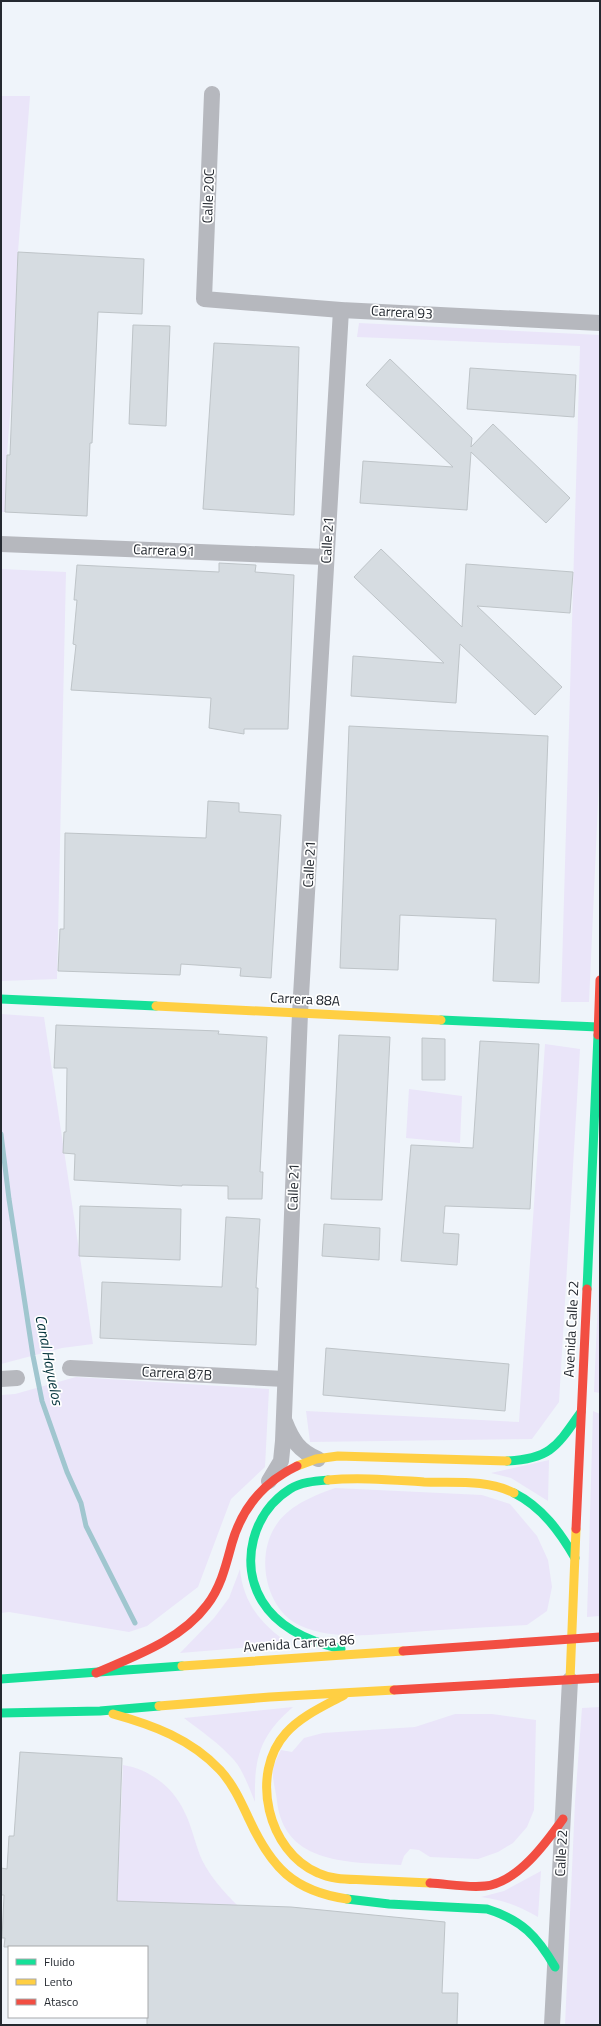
<svg xmlns="http://www.w3.org/2000/svg" width="601" height="2026" viewBox="0 0 601 2026" font-family="'Titillium Web',sans-serif">
<style>
.green{fill:#eae5f9}
.lines{fill:none;stroke-linecap:round;stroke-linejoin:round}
.stream{stroke:#a0c6cf;stroke-width:5}
.building{fill:#d6dce1;stroke:#bec4c8}
.street{stroke:#b6b8be;stroke-width:16}
.fast{stroke:#16e098;stroke-width:9}
.slow{stroke:#ffcf43;stroke-width:9}
.jam{stroke:#f24e42;stroke-width:9}
.labels{text-anchor:middle;stroke-width:3.5;stroke-linejoin:round;paint-order:stroke}
.street-label{font-size:14px;fill:#242930;stroke:#fff}
.water-label{font-size:15px;font-style:italic;fill:#003139;stroke:#fff}
</style>
<rect width="100%" height="100%" fill="#eff4fa"/>
<g class="green">
<polygon points="1,96 30,96 18,252 13,373 7,455 5,512 1,512"/>
<polygon points="359,323 600,335 600,759 589,1002 561,1002 580,346 357,337"/>
<polygon points="1,569 66,572 57,979 1,981"/>
<polygon points="1,1014 44,1017 93,1344 62,1348 1,1364"/>
<polygon points="545,1044 580,1049 559,1402 532,1439 310,1442 306,1411 519,1422"/>
<polygon points="409,1089 462,1096 460,1143 406,1138"/>
<polygon points="600,1250 600,1393 594,1392"/>
<polygon points="76,1377 269,1389 265,1467 231,1499 198,1587 147,1626 129,1632 9,1612 1,1613 1,1395 15,1394"/>
<polygon points="593,1411 600,1414 600,1616 587,1617"/>
<polygon points="549,1460 548,1501 511,1478 491,1473"/>
<path d="M335,1488L482,1495L510,1504L537,1536L548,1560L552,1587L547,1611L527,1625C489,1627 450,1629 412,1632C376,1634 335,1641 301,1626C273,1614 262,1579 266,1552C272,1513 302,1500 335,1488Z"/>
<path d="M240,1569C243,1603 262,1626 290,1644L180,1653L214,1618L229,1598Z"/>
<path d="M293,1707C259,1736 254,1759 255,1802C249,1788 244,1772 234,1760C220,1744 201,1731 184,1718Z"/>
<polygon points="600,1707 600,2025 565,2025 575,1802 582,1708"/>
<path d="M455,1714H492L536,1720L534,1810L527,1827L513,1843L498,1852L478,1859L430,1857L419,1850L410,1849L404,1856L401,1865C352,1862 284,1866 277,1801C276,1791 272,1780 273,1770C274,1764 278,1756 281,1750L292,1752L304,1738L323,1733L415,1727Z"/>
<path d="M123,1765C149,1769 173,1787 184,1811C192,1826 195,1844 202,1860C211,1878 224,1892 238,1906L117,1901Z"/>
<path d="M541,1871L538,1917C519,1906 503,1900 481,1897L504,1891Z"/>
</g>
<g class="lines">
<polyline class="stream" points="1,1134 9,1199 33,1356 42,1401 67,1472 81,1503 86,1526 135,1623"/>
</g>
<g class="building">
<polygon points="18,252 144,259 142,314 98,312 92,443 90,443 87,516 5,512 7,455 10,455"/>
<polygon points="133,325 170,326 166,426 129,424"/>
<polygon points="214,343 299,347 294,515 203,509"/>
<polygon points="390,359 472,438 471,447 493,424 570,498 546,523 471,452 467,510 360,503 363,461 453,467 366,385"/>
<polygon points="470,368 576,375 574,417 467,409"/>
<polygon points="381,549 462,627 466,564 573,572 570,613 477,606 562,687 535,715 460,644 456,703 351,696 353,656 444,663 354,577"/>
<polygon points="219,563 256,565 255,572 294,575 288,729 244,729 244,734 209,728 211,698 71,690 76,645 73,644 77,600 74,600 77,565 219,572"/>
<polygon points="349,726 548,736 539,983 493,981 496,919 400,915 398,970 340,968"/>
<polygon points="208,801 239,803 239,812 281,815 271,978 240,976 241,968 181,964 180,975 58,971 60,929 64,929 65,833 206,838"/>
<polygon points="56,1025 219,1031 218,1034 267,1037 260,1172 263,1172 262,1199 228,1199 228,1186 182,1185 182,1186 74,1180 75,1154 63,1153 64,1132 66,1132 67,1068 54,1068"/>
<polygon points="339,1035 390,1037 382,1200 331,1199"/>
<polygon points="422,1038 445,1039 445,1080 422,1080"/>
<polygon points="480,1041 539,1044 530,1209 445,1206 443,1233 459,1234 457,1265 401,1261 411,1145 473,1148"/>
<polygon points="80,1206 181,1209 180,1260 79,1256"/>
<polygon points="226,1217 260,1219 256,1288 258,1288 256,1345 100,1338 102,1282 222,1287"/>
<polygon points="324,1224 380,1228 379,1260 322,1256"/>
<polygon points="326,1348 509,1364 505,1411 323,1395"/>
<polygon points="20,1752 122,1758 117,1901 291,1907 445,1922 442,1993 458,1993 457,2025 147,2025 147,1947 4,1947 5,1938 2,1938 4,1895 1,1895 1,1868 7,1869 9,1836 14,1836"/>
</g>
<g class="lines">
<g class="street">
<polyline points="212,94 204,299 341,310 600,323"/>
<polyline points="1,544 326,557"/>
<polyline points="70,1368 285,1379"/>
<polyline points="1,1379 17,1378"/>
<path d="M285,1422C292,1440 299,1451 318,1459"/>
<polyline points="269,1481 281,1461 283,1441 300,1013 341,310"/>
<polyline points="552,2025 570,1680"/>
</g>
<g class="fast">
<polyline points="1,999 156,1006"/>
<polyline points="441,1020 598,1027"/>
<polyline points="587,1289 598,1035"/>
<path d="M507,1461C551,1459 557,1446 581,1412"/>
<path d="M328,1480C316,1481 301,1482 290,1489C253,1512 239,1563 262,1601C279,1629 311,1642 341,1649"/>
<path d="M514,1493C542,1507 560,1532 575,1558"/>
<polyline points="1,1679 182,1666"/>
<polyline points="1,1713 100,1711 159,1706"/>
<path d="M347,1899L389,1904L487,1909C522,1920 537,1936 555,1967"/>
</g>
<g class="slow">
<polyline points="156,1006 441,1020"/>
<polyline points="297,1466 316,1459 338,1456 507,1461"/>
<path d="M328,1480C360,1477 392,1480 424,1482C454,1483 487,1479 514,1493"/>
<polyline points="182,1666 403,1651"/>
<polyline points="570,1680 576,1529"/>
<path d="M344,1695C324,1706 301,1716 286,1733C249,1774 268,1852 318,1873C333,1880 350,1879 366,1880C387,1881 409,1882 430,1883"/>
<polyline points="159,1706 270,1697 394,1690"/>
<path d="M113,1714C153,1725 191,1739 220,1770C233,1784 241,1802 249,1819C271,1867 293,1891 347,1899"/>
</g>
<g class="jam">
<polyline points="598,1035 600,980"/>
<polyline points="576,1529 587,1289"/>
<polyline points="403,1651 600,1637"/>
<path d="M96,1673C135,1656 181,1640 207,1605C221,1587 226,1565 232,1543C242,1508 264,1482 297,1466"/>
<polyline points="394,1690 600,1678"/>
<path d="M430,1883C448,1884 468,1888 485,1886C517,1883 546,1843 563,1819"/>
</g>
</g>
<g class="labels">
<g class="street-label">
<text transform="translate(208 196) rotate(-88)" y="5">Calle 20C</text>
<text transform="translate(402 312) rotate(3)" y="5">Carrera 93</text>
<text transform="translate(327 540) rotate(-87)" y="5">Calle 21</text>
<text transform="translate(164 550) rotate(2)" y="5">Carrera 91</text>
<text transform="translate(309 864) rotate(-87)" y="5">Calle 21</text>
<text transform="translate(305 999) rotate(3)" y="5">Carrera 88A</text>
<text transform="translate(293 1187) rotate(-88)" y="5">Calle 21</text>
<text transform="translate(571 1329) rotate(-87)" y="5">Avenida Calle 22</text>
<text transform="translate(177 1373) rotate(3)" y="5">Carrera 87B</text>
<text transform="translate(299 1643) rotate(-4)" y="5">Avenida Carrera 86</text>
<text transform="translate(561 1853) rotate(-87)" y="5">Calle 22</text>
</g>
<g class="water-label">
<text transform="translate(49 1360) rotate(79)" y="5">Canal Hayuelos</text>
</g>
</g>
<rect width="601" height="2026" fill="none" stroke="#242930" stroke-width="4"/>
<rect x="8" y="1946" width="140" height="72" fill="#ffffff" stroke="#a7a9ac"/>
<rect x="16" y="1959" width="20" height="6" fill="#16e098" stroke="#a7a9ac"/>
<text x="44" y="1966" font-size="12" fill="#242930">Fluido</text>
<rect x="16" y="1979" width="20" height="6" fill="#ffcf43" stroke="#a7a9ac"/>
<text x="44" y="1986" font-size="12" fill="#242930">Lento</text>
<rect x="16" y="1999" width="20" height="6" fill="#f24e42" stroke="#a7a9ac"/>
<text x="44" y="2006" font-size="12" fill="#242930">Atasco</text>
</svg>
